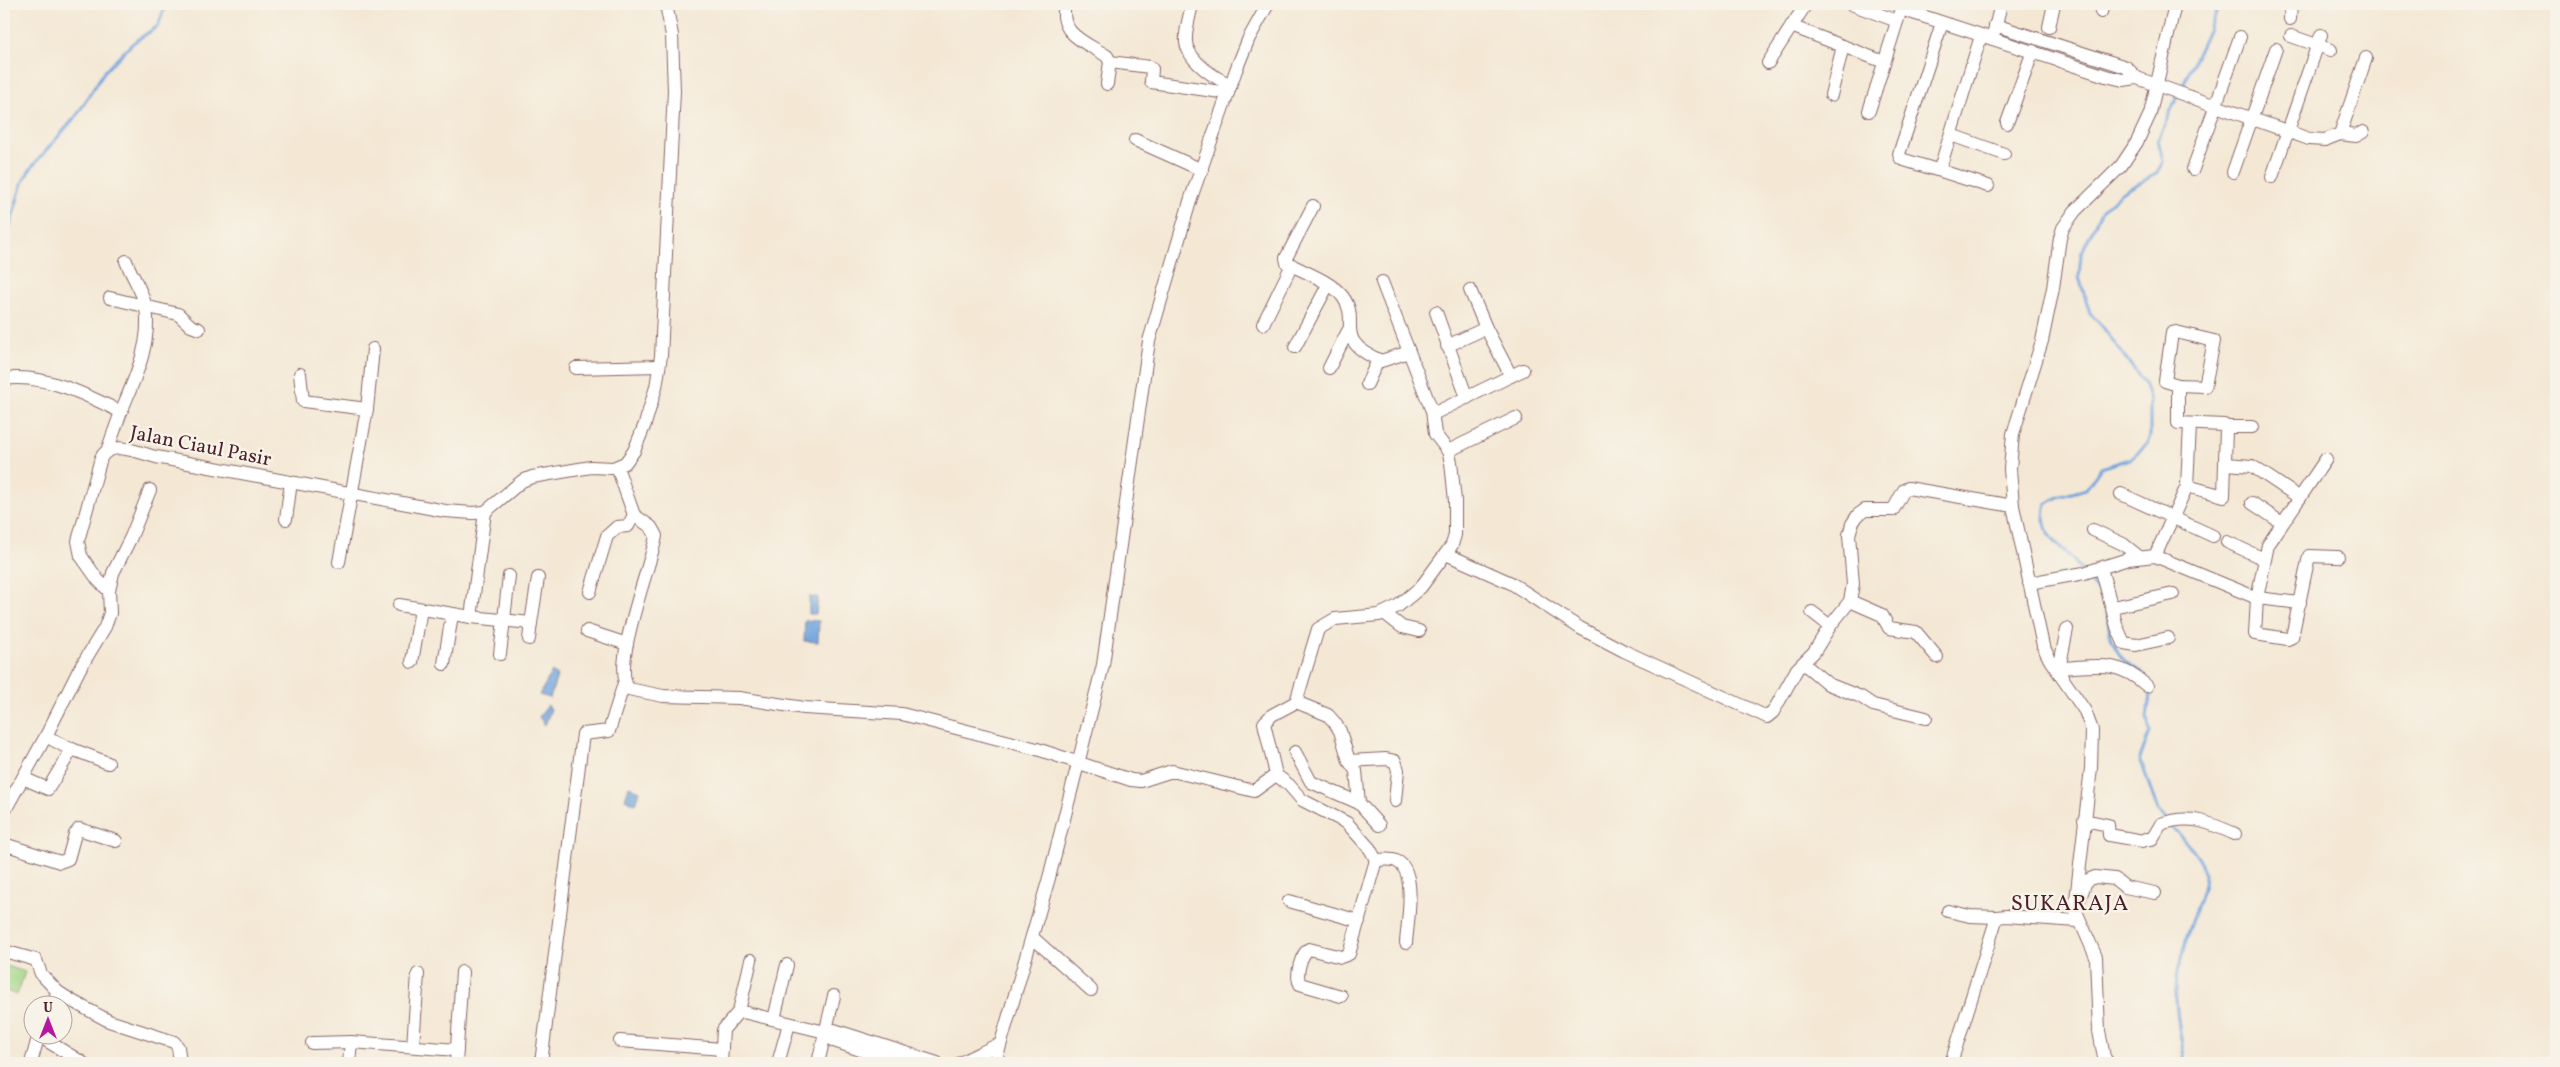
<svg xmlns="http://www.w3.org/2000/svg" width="2560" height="1067" viewBox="0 0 2560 1067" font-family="Vollkorn,serif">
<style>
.green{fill:#a1d686;stroke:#767a58}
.water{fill:#71a4dd;stroke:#5e6284}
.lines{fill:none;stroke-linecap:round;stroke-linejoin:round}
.stream{stroke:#71a4dd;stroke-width:3}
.minor-casing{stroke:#866566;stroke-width:14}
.minor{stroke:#fff;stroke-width:12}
.labels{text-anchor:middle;stroke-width:5;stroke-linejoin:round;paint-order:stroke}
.street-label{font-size:20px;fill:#4a1f2b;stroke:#f7f3e8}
.quarter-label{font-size:22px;letter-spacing:1px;fill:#4a1f2b;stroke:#f7f3e8}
</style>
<rect width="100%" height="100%" fill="#f7f3e8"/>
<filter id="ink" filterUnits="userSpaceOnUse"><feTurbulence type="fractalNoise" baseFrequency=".02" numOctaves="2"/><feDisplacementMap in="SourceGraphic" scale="10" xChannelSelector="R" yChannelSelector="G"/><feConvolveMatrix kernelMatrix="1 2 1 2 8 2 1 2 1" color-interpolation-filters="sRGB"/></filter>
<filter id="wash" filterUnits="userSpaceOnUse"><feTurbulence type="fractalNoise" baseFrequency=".0096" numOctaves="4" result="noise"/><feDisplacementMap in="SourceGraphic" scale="20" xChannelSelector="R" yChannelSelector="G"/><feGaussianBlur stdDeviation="1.12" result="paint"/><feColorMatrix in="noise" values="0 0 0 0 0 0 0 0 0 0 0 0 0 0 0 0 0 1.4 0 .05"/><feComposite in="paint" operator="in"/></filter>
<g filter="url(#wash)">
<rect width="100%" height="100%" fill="#f4e8d5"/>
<polygon class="green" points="4,965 25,972 17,995 4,990"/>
<g class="water">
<polygon points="809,597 818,597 816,614 809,614"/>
<polygon points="805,620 819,621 818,642 804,641"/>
<polygon points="552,672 557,676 550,698 539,695"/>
<polygon points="548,705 551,709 545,725 539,717"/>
<polygon points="629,786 640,791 636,804 625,799"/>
</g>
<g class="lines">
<g class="stream">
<polyline points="2181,89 2218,9 2223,4"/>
<polyline points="4,246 22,183 31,168 77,115 104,72 133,43 158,26 166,4"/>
<path d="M2082,571C2065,546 2037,538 2046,504L2058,497L2086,489L2101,468L2130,459L2147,444L2150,436V400L2144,383L2102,326L2090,313L2079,277L2081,254L2102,210L2121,193L2156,174L2163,162L2158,139L2178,95"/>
<polyline points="2085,576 2105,600"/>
<path d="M2107,611C2108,629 2112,649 2126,662C2134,669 2139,668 2147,679"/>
<polyline points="2151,686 2147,718 2150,732 2140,758 2158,811 2166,819"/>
<path d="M2171,826C2182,838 2198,853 2204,869C2209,883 2192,918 2188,934C2183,951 2177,969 2176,987C2175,1012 2181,1038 2185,1063"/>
</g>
</g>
</g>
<g filter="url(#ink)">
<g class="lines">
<defs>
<g id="minor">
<path d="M1065,4C1058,34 1085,42 1107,56L1110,62L1150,67L1152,69L1151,82L1228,93"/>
<path d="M1192,4C1190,16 1183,35 1187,47C1193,64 1215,78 1231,85"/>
<polyline points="1851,4 1897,21"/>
<polyline points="2101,12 2103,4"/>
<polyline points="2290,19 2291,4"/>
<polyline points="1942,23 1899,154 1901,159 1937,170 1940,168 1981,36"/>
<polyline points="1995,25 2126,67 2137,78"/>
<polyline points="1791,26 1884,62"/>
<polyline points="2049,27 2054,4"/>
<polyline points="1994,32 2001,4"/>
<polyline points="2291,36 2331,50"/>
<polyline points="1768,63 1806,4"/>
<polyline points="1107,84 1110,62"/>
<polyline points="1831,95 1843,46"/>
<polyline points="1869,111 1901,9 2106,76 2123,80 2137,78 2309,139 2325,140 2340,134 2366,58"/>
<polyline points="2007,123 2033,51"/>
<polyline points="2340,134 2356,136 2363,132"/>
<polyline points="1951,135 2004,154"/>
<polyline points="1135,140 1202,170"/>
<polyline points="2193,169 2240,37"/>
<polyline points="1938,170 1988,186"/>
<polyline points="2233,172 2276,49"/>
<polyline points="2272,177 2321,35"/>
<path d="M1313,206L1286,258L1287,263C1304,272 1331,281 1343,297C1362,323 1330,338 1381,361L1409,352"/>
<polyline points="1470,290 1486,328 1511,376"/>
<polyline points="110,298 178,314 191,326 199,329"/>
<polyline points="1436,312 1467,398"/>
<polyline points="1263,324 1292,265"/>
<polygon points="2176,332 2214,341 2205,386 2178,385 2165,381 2172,333"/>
<polyline points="1447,346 1486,328"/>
<polyline points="1295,347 1328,285"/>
<polyline points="576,368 659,366"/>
<polyline points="1329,368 1348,331"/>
<polyline points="300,374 303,401 367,409"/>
<path d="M4,379C43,373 87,395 121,412L107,451"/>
<polyline points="1367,384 1378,360"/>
<polyline points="2178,385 2178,423 2224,425 2226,428 2224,496 2187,486"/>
<path d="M121,412C134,380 152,343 146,308C143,291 132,277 126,261"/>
<polyline points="1433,414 1523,370"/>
<polyline points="2226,427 2252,427"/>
<polyline points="1448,451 1516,418"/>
<polyline points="2326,459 2268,545 2257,598 2255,634 2288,639 2292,637 2309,556 2338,557"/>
<polyline points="2226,464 2252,466 2300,498"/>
<path d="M617,467L634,515L651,527L656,536C651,566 610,667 629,689L663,696L739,698L804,708L902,714L1037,749L1131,780L1141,781L1172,771L1254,791L1276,775L1264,723L1272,715L1296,702L1318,629L1335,619L1379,615L1398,606L1421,587L1452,545L1455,535V501L1451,462L1448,451L1435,434L1432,411L1382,282"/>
<polyline points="2121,494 2213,536"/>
<polyline points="2252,503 2282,523"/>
<polyline points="286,519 291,482"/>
<polyline points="2093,530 2123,544 2138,556"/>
<polyline points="2227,542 2264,559"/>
<polyline points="1446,554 1511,583 1580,628 1624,651 1767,717 1773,712 1797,669 1814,652 1830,626 1850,601 1853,584 1849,535 1852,524 1858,515 1865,510 1893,510 1904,490 1908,488 2013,506"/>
<polyline points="2155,556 2187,486 2190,425"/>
<polyline points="339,562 367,409 373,349"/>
<polyline points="2101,568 2117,627 2124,643 2136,645 2168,638"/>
<polyline points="2029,583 2084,573 2128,559 2155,556 2257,598 2300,603"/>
<polyline points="109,591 113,573 131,537 150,490"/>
<polyline points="590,592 607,536 617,527 628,526 634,515"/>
<polyline points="1850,601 1882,615 1889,628 1916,632 1937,657"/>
<polyline points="399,605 471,617 485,512"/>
<polyline points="2113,607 2173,594"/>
<polyline points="1812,612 1830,626"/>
<polyline points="1384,613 1402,627 1419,631"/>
<polyline points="471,617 531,623 538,578"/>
<polyline points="587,631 627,644"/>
<polyline points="529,639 531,623"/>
<polyline points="500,654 509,576"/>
<polyline points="412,662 421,609"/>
<polyline points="1803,663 1828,684 1861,697 1873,705 1926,718"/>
<polyline points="444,664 452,615"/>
<path d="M2060,668C2097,666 2118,659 2147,686"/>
<polyline points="2061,676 2060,664 2067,629"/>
<polyline points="1296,702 1328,715 1335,723 1340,731 1349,761 1356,771 1359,803"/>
<polyline points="46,736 64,746 108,763"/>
<polyline points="1295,752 1311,782 1359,803 1379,825"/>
<polyline points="1349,761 1386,759 1395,761 1398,770 1395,801"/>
<polyline points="1276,775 1289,785 1302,800 1347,823 1370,849 1376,860"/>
<polyline points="23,778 48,789 72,749"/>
<path d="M4,812L46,736L79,670L105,627L110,613L109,591L98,580L81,556L78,541L101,458C111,439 139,453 156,457L445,511L473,513L485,512L522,481L532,477L591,467L613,468L625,463L634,451L645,424L656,387L661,356L674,91L672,35L666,4"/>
<path d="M2084,820L2108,825L2109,835L2143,841L2145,839H2152L2161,824C2190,814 2208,822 2235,834"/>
<polyline points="4,844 60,862 68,859 75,834 79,829 116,841"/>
<path d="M1376,860C1382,860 1390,858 1396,861C1418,869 1407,925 1406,943"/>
<polyline points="2080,898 2085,884 2088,880 2095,877 2115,879 2125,887 2155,893"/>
<polyline points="1289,901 1359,921"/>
<polyline points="1948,911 1970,916 1997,917"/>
<polyline points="1032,937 1091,990"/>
<polyline points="4,951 36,960 41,974 58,992 72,1001 109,1021 174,1042 178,1047 180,1063"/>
<path d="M1341,996L1300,984C1295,975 1301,954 1309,949L1341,957L1349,954L1376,860"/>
<polyline points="52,1004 58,992"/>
<polyline points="739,1011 825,1032 834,1030 937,1063"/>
<polyline points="774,1019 787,965"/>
<polyline points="825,1032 834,1041 899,1063"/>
<polyline points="39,1036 83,1063"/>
<polyline points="620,1041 722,1049"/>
<polyline points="312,1043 351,1042 457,1050"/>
<polyline points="413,1046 418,974"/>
<polyline points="31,1063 39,1034"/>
<polyline points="349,1063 351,1042"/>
<polyline points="456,1063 462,972"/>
<polyline points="541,1063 583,734 609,731 625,680"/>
<polyline points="721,1063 723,1030 739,1011 751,960"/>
<polyline points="778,1063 789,1024"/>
<polyline points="818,1063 834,996"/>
<polyline points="960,1063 995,1046"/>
<polyline points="995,1063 1049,878 1103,665 1149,341 1191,198 1236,70 1249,38 1268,4"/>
<polyline points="1951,1063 1997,917 2006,916 2078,921"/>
<polyline points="2108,1063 2104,1057 2099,1031 2096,957 2075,909 2091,768 2092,730 2085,711 2050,660 2043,646 2013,506 2010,469 2013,434 2042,341 2053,288 2060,238 2063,228 2075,211 2121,166 2137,142 2150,114 2175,4"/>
</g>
</defs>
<use href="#minor" class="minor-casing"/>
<use href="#minor" class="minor"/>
</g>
</g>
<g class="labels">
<g class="street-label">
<text transform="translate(201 445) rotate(11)" y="7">Jalan Ciaul Pasir</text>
</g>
<g class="quarter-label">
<text x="2070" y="910">SUKARAJA</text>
</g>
</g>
<rect width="2560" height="1067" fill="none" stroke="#f7f3e8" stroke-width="20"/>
<g transform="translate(48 1020)"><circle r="24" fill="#f7f3e8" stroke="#b29e9c"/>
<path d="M0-4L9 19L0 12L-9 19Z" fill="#b5179e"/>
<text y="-8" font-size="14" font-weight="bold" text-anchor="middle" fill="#4a1f2b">U</text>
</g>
</svg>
